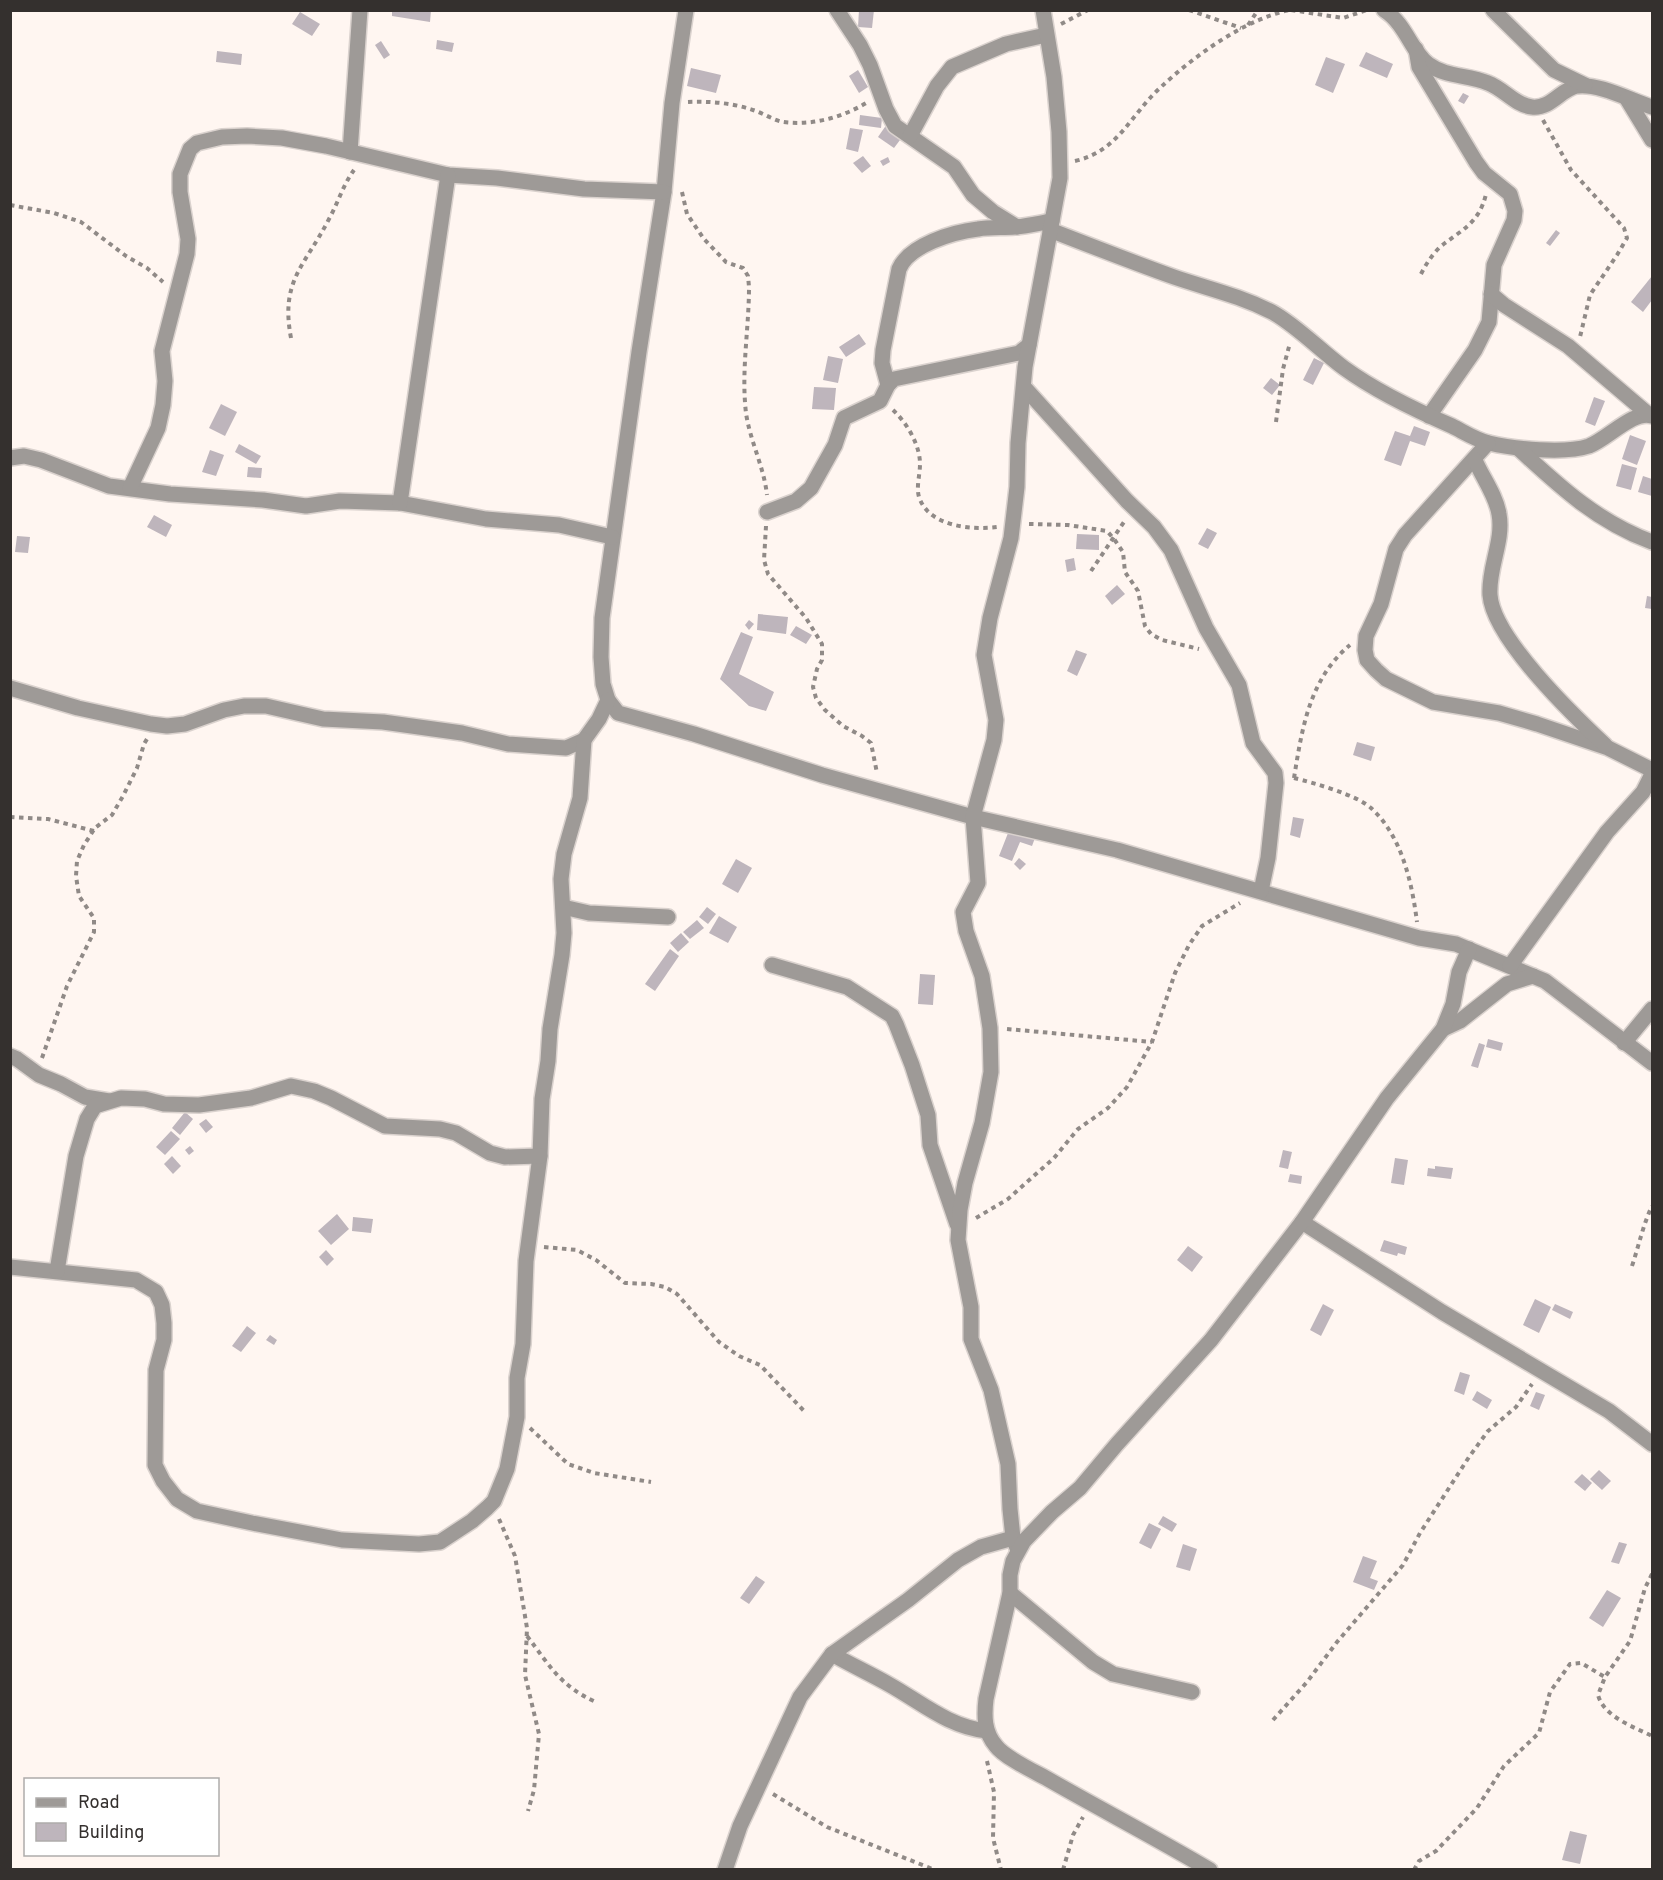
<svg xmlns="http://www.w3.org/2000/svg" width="1663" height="1880" viewBox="0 0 1663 1880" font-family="Overpass,sans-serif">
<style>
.building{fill:#beb5bc}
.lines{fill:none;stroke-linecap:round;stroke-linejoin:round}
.minor-casing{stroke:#dad2ce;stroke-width:18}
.path{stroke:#908a87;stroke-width:4;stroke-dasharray:4.5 4.5;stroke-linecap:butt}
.minor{stroke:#9e9a97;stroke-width:15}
</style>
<rect width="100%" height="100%" fill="#fff6f1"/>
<g class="building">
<polygon points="392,10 431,10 430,22 392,16"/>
<polygon points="859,10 874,10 872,28 858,27"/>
<polygon points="300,12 320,24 312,36 292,24"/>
<polygon points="437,40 454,43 452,52 436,49"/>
<polygon points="381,41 390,55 384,59 375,45"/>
<polygon points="217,51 242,54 241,65 216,62"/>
<polygon points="1366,52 1393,64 1387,78 1359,66"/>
<polygon points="1326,57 1345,64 1333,93 1315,85"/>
<polygon points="691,68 721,75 716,93 687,86"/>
<polygon points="858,70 868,87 859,93 849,76"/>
<polygon points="1463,93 1469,96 1464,104 1458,101"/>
<polygon points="860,115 882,118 881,128 859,125"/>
<polygon points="887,124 903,136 894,148 878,137"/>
<polygon points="850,128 863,130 858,152 846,149"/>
<polygon points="863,156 871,166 862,173 853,163"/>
<polygon points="888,157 890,162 883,166 880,161"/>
<polygon points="1556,230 1560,233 1550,246 1546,243"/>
<polygon points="1652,276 1652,300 1643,312 1631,302"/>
<polygon points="859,334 866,344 846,357 839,347"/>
<polygon points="828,356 843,359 838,383 823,380"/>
<polygon points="1314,358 1324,363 1313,385 1303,380"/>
<polygon points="1271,378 1280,385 1272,395 1263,388"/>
<polygon points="814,387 836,388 834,410 812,409"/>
<polygon points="1594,397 1605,401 1595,426 1585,422"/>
<polygon points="221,404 237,412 225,436 209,428"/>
<polygon points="1414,426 1430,432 1425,446 1410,441 1401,466 1384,460 1395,431 1410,436"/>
<polygon points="1630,435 1646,441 1637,465 1622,459"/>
<polygon points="239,444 261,456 256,464 235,452"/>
<polygon points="210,450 224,455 216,476 202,472"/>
<polygon points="1622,464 1637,468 1631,490 1616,486"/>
<polygon points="248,467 262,468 261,478 247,477"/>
<polygon points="1643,476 1652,479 1652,496 1638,492"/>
<polygon points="154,515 172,525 166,537 147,527"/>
<polygon points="1207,528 1217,533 1208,549 1198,544"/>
<polygon points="1077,534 1099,535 1099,550 1076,549"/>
<polygon points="17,536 30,537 28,553 15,552"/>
<polygon points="1074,558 1076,570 1067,572 1065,560"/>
<polygon points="1117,585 1125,594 1112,605 1105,596"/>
<polygon points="1647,596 1652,597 1652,609 1645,608"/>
<polygon points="758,614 788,617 786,634 757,630"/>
<polygon points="749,620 754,624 749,630 745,625"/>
<polygon points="796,626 812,635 806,644 790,635"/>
<polygon points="741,632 753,637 739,674 774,692 766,711 749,706 720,679"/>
<polygon points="1076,650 1087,654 1077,676 1067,671"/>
<polygon points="1357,742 1375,747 1371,761 1353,755"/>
<polygon points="1293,817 1304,819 1300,838 1290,835"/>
<polygon points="1010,828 1035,838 1032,846 1020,842 1012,861 999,856"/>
<polygon points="1019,858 1026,864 1020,870 1014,864"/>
<polygon points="736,859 752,868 738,893 722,884"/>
<polygon points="707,907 716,914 708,924 699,917"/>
<polygon points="719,916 737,927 728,943 709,933"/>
<polygon points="697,920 704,928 690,939 683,932"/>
<polygon points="681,933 689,942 678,952 670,943"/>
<polygon points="670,949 679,956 655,991 645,984"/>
<polygon points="920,974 935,975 933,1005 918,1004"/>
<polygon points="1488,1039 1503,1043 1501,1051 1486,1047"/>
<polygon points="1479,1043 1485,1045 1478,1068 1471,1066"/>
<polygon points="185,1112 193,1119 180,1135 172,1128"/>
<polygon points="206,1119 213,1127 206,1133 199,1124"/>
<polygon points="171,1131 180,1139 165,1155 156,1147"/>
<polygon points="190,1146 194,1151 189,1155 185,1150"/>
<polygon points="1283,1150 1292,1152 1288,1169 1279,1167"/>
<polygon points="172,1156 181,1166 173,1174 164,1164"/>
<polygon points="1395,1158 1408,1160 1404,1185 1391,1183"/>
<polygon points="1435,1166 1453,1168 1451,1179 1427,1176 1428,1168 1435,1169"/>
<polygon points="1290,1174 1302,1176 1301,1184 1288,1182"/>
<polygon points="337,1214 349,1229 331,1245 318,1231"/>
<polygon points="353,1217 373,1219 371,1233 352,1231"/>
<polygon points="1384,1240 1407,1247 1405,1255 1398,1253 1397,1256 1380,1251"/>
<polygon points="1188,1246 1203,1257 1192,1272 1177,1260"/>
<polygon points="326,1250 334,1259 327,1266 319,1257"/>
<polygon points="1535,1299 1551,1307 1539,1333 1523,1325"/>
<polygon points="1323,1304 1334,1310 1321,1336 1310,1330"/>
<polygon points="1555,1304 1573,1312 1570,1319 1552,1310"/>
<polygon points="247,1326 256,1333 241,1352 232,1346"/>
<polygon points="270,1335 277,1340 274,1345 266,1340"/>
<polygon points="1460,1372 1470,1375 1464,1395 1454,1391"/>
<polygon points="1477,1391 1492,1400 1487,1409 1472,1400"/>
<polygon points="1536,1392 1545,1395 1539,1410 1530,1406"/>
<polygon points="1599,1470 1611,1481 1602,1490 1590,1479"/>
<polygon points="1582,1474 1592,1483 1585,1491 1574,1482"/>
<polygon points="1163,1516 1177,1524 1172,1532 1158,1524"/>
<polygon points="1149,1523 1161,1529 1151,1549 1139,1543"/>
<polygon points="1619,1542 1627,1544 1619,1564 1611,1562"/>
<polygon points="1183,1544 1197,1549 1190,1571 1176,1567"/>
<polygon points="1363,1556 1377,1561 1370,1578 1378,1581 1374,1590 1353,1582"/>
<polygon points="756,1576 765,1582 749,1604 740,1598"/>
<polygon points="1607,1590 1621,1598 1603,1627 1589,1618"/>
<polygon points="1570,1831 1587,1835 1580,1864 1562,1860"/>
</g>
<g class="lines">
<defs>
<g id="minor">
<polyline points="686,10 672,103 664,192 639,352 602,618 601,657 603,684 608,700 618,713 694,734 822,775 883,792 973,817 1117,850 1419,938 1456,944 1545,981 1652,1063"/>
<polyline points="837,10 860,45 870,65 886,109 895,126 954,167 973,195 993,212 1017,227"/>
<path d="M1384,10C1406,24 1411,51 1428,64C1447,78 1467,74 1488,83C1504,89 1515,105 1532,107C1551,109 1561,89 1577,86C1599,83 1632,101 1652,107"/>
<polyline points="1493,10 1554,70 1585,85"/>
<polyline points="1416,49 1419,67 1476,162 1484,173 1510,194 1515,211 1514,220 1494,265 1489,322 1475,350 1429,416"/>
<polyline points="1627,99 1652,140"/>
<polyline points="910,136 937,86 952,67 1006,44 1046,35"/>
<polyline points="350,152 360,10"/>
<path d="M1050,230C1091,246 1132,262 1174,277C1209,289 1238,295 1272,312C1296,325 1321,351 1344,368C1377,392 1415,410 1452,426C1464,432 1476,440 1489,443C1514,449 1565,454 1589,446C1609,438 1633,410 1652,416"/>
<polyline points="1491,294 1504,305 1568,346 1648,414"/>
<path d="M888,385L882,363L883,350L899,269C909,245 953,232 978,229C990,227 1003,228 1015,227C1027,226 1040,223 1052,221"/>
<polyline points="1024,387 1127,501 1154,527 1171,550 1206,628 1239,685 1253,743 1275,773 1276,783 1268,858 1261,891"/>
<polyline points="1488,443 1405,535 1396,549 1381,604 1366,636 1365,650 1367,660 1376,670 1386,679 1433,702 1499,713 1537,724 1608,748 1652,770"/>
<path d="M1519,449C1561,488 1598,522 1652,542"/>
<polyline points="10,458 24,456 41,460 109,486 170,494 263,500 306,506 340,501 400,503 486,519 559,525 612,537"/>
<path d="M1475,460C1482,477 1496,495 1499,514C1504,541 1488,568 1490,595C1493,638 1573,715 1605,745"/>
<polyline points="130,488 158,428 163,405 165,381 162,351 187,254 188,239 180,192 180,174 190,149 197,143 222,137 247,136 282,138 326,146 448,175 497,178 584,189 664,192"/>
<polyline points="400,503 448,175"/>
<polyline points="767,512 796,501 811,488 835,445 844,418 880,401 888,385 894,379 1019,353 1029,345"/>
<polyline points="10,688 78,708 151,724 167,726 185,724 224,710 244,706 266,706 323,719 383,722 462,733 508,744 566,748 584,740 599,719 608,700"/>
<polyline points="563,907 589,913 668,917"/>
<polyline points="772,965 847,987 892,1016 896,1024 912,1065 928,1115 930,1145 957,1224"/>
<polyline points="1510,966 1607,832 1643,792 1652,774"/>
<polyline points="1443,1029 1460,1021 1507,984 1533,976"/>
<polyline points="1624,1043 1652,1009"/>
<polyline points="10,1056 17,1059 39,1075 61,1084 85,1097 109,1101"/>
<polyline points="1302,1222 1442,1312 1609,1411 1652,1444"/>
<polyline points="10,1267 136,1280 156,1292 162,1305 164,1323 164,1340 156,1370 155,1465 163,1481 177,1499 197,1511 252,1523 342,1540 419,1544 440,1542 472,1521 487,1508 494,1501 507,1469 517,1417 517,1378 523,1344 526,1261 540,1156 542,1099 548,1061 550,1029 562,955 564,933 561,879 564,854 580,798 584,740"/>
<polyline points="57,1271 76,1156 87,1119 95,1106 121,1098 145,1099 164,1104 199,1105 251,1098 291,1086 314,1091 331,1098 385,1126 440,1129 456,1133 490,1153 505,1157 540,1156"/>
<polyline points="1018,1550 1013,1538 1010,1509 1008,1464 991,1390 971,1339 971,1307 958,1240 960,1210 965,1183 982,1123 991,1072 990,1028 982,976 966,931 963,912 978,883 973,817 994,740 996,720 984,655 990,618 1011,538 1017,487 1018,443 1025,367 1060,178 1059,132 1054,77 1043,10"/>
<polyline points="1010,1593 1093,1662 1113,1674 1192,1692"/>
<path d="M832,1654C851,1665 871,1674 890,1685C922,1703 949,1727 987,1731"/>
<polyline points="725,1870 740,1826 800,1697 832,1654 908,1600 958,1560 981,1547 1013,1538"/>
<path d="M1210,1870C1156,1838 1100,1809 1046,1778C1033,1771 1004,1757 996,1746C984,1732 984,1716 986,1699L1010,1593V1575L1013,1561L1024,1541L1052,1512L1080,1488L1117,1444L1211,1340L1302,1222L1387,1098L1443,1029L1453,1004L1459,972L1469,949"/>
</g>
</defs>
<use href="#minor" class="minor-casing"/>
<g class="path">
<polyline points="1189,10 1241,28"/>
<polyline points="1291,10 1343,18 1367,10"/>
<polyline points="1061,24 1088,10"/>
<polyline points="1248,25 1258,10"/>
<path d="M688,102C709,101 733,103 753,110C763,113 773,120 783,122C813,126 843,117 868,102"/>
<polyline points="1543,120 1571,170 1624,228 1627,238 1617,255 1590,295 1580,337"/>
<path d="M1075,161C1119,151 1130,115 1161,87C1194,56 1245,19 1290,10"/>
<path d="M682,192L687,214L704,239L726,262L743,268L748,276L749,287C749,329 741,371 746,413C750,441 764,467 767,495"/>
<polyline points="10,205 54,213 81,222 126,256 147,268 163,282"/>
<path d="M1421,274C1426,264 1432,255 1440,247C1461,230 1479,224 1486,194"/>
<path d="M291,338C280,280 305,266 329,219C338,203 343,185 354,170"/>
<path d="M893,410C907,423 920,445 920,464C920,475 916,487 919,497C929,527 972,530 997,527"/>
<polyline points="1276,422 1283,369 1290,343"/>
<polyline points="1029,524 1068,525 1107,531 1114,539 1123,552 1125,572 1138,591 1145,626 1151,634 1162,640 1199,649"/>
<polyline points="766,526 764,560 768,574 806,618 822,644 822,660 817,669 813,687 816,698 825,710 843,726 862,736 871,743 877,773"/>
<polyline points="1091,571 1124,522"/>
<path d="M1294,778C1314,783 1357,795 1371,808C1402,836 1412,883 1417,922"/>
<path d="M1294,778C1302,729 1309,679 1350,645"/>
<polyline points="10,817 48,819 94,831"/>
<polyline points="1007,1029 1152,1042"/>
<polyline points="42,1058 67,986 94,932 94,918 79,896 76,876 77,861 84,845 95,828 112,815 123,796 137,768 144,744 147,739"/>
<polyline points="976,1218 1008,1199 1054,1158 1078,1129 1108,1108 1127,1087 1152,1042 1175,973 1189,945 1202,926 1240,903"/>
<polyline points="544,1247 577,1250 596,1260 625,1283 651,1284 665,1287 677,1294 719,1342 739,1356 760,1365 804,1411"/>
<path d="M1632,1266C1639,1245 1643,1225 1652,1206"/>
<polyline points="530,1428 568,1464 594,1473 651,1482"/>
<polyline points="499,1519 515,1556 527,1628 525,1675 539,1734 534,1790 528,1811"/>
<path d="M1652,1574L1645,1588L1630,1641L1605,1677L1598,1695C1604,1717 1634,1727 1652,1736"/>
<path d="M527,1636C550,1666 560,1686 596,1702"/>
<polyline points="1273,1720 1307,1682 1337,1642 1403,1565 1420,1533 1469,1457 1488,1431 1516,1407 1532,1384"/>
<polyline points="987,1761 994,1792 993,1838 1001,1870"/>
<polyline points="773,1794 827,1827 935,1870"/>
<polyline points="1063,1870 1073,1835 1083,1817"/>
<polyline points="1414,1870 1419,1861 1436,1851 1477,1808 1504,1766 1539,1733 1550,1692 1570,1664 1581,1663 1605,1677"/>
</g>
<use href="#minor" class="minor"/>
</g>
<rect width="1663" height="1880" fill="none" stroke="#34302e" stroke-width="24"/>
<rect x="24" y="1778" width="195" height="78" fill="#ffffff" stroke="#aeacab" stroke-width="1.5"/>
<rect x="36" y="1798" width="30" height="9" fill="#9e9a97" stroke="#aeacab" stroke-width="1.5"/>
<text x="78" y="1808" font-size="18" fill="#34302e">Road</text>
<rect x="36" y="1823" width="30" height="18" fill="#beb5bc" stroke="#aeacab" stroke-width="1.5"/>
<text x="78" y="1838" font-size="18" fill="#34302e">Building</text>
</svg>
